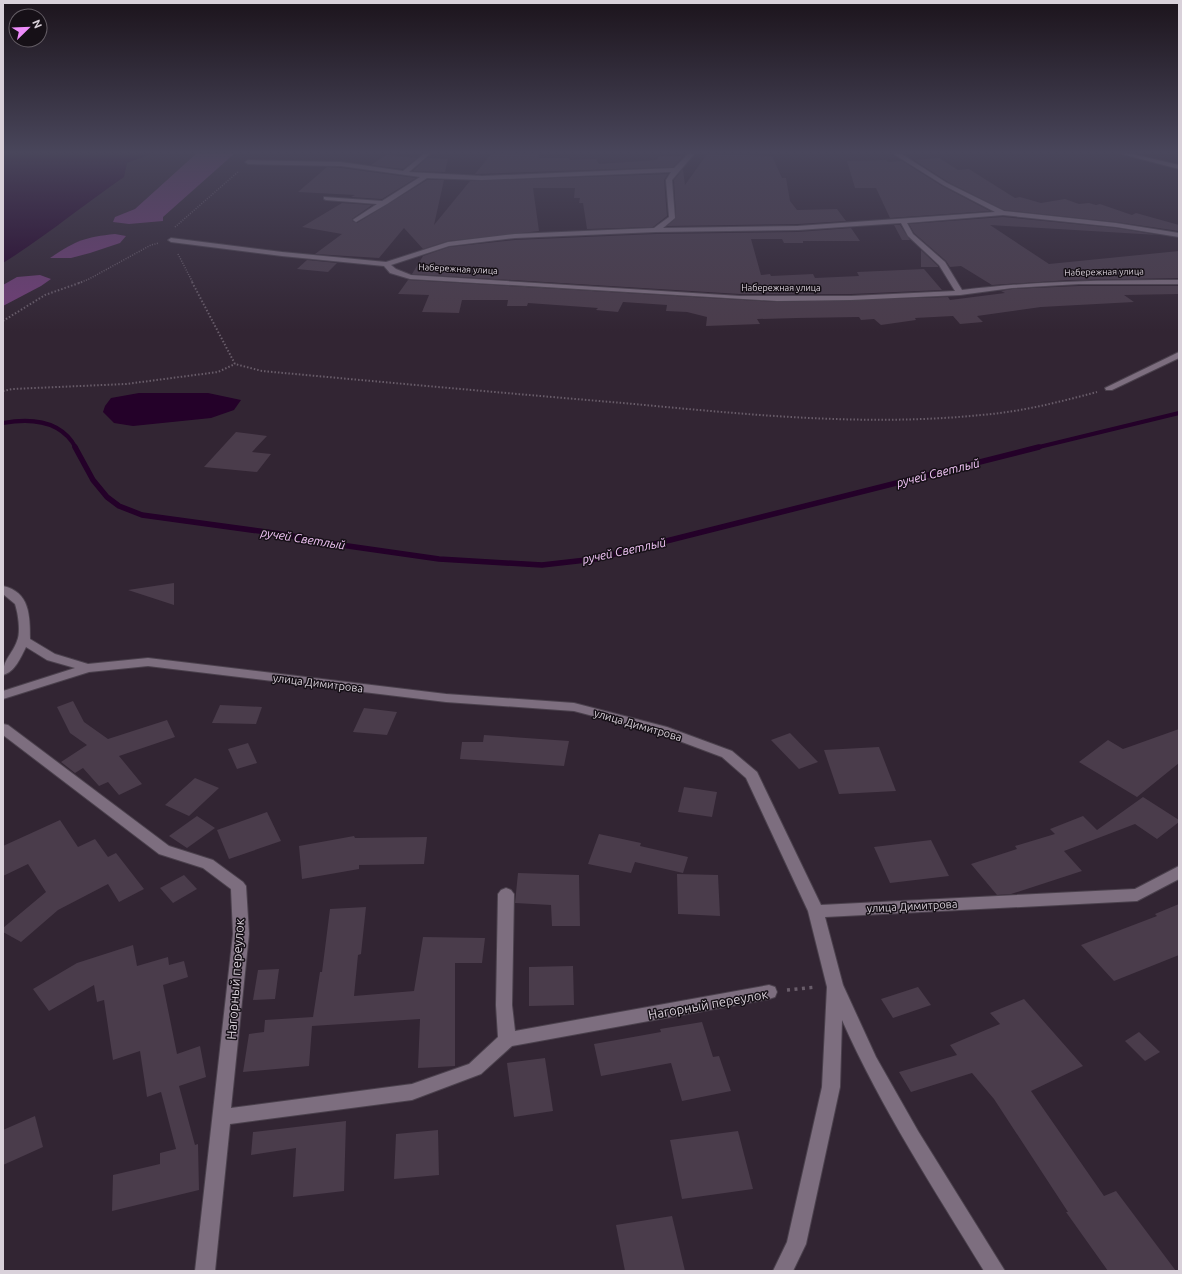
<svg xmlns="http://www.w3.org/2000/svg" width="1182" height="1274" viewBox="0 0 1182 1274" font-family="Ubuntu,sans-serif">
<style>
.forest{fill:#713f78}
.water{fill:#240129}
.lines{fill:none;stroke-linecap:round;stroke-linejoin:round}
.stream-far1{stroke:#240129;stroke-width:4}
.stream{stroke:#240129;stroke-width:5.5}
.building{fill:#4a3c4b}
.minor-casing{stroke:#4b414d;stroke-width:2}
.path-far2{stroke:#695d6a;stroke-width:1.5;stroke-dasharray:1 1.5;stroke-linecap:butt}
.path-far1{stroke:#695d6a;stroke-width:2;stroke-dasharray:1.5 2;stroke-linecap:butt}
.path{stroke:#695d6a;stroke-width:3.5;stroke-dasharray:3 4.5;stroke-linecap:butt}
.minor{fill:#7d6e7f;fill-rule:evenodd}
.labels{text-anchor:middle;stroke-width:3;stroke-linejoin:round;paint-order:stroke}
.far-street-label{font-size:9px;fill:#d9d1da;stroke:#161017}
.street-label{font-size:11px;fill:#d9d1da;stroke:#161017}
.water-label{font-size:12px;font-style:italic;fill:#f3c6f8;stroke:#161017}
.near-street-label{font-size:13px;fill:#d9d1da;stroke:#161017}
</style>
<rect width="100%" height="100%" fill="#322533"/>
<g class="forest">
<polygon points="197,153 235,153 163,217 163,221 129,224 113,222 115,217 135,209"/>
<path d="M115,234L126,236L120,243L90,253L71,258H50C75,241 85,237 115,234Z"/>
<polygon points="40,275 51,279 41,286 3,306 3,285 17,277"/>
</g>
<g class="water">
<path d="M3,153H153L127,163L124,177C83,205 45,237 3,263Z"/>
<polygon points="139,393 208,393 241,400 234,410 211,418 133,426 114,423 103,412 105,406 111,398"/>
</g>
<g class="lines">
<g class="stream-far1">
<path d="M3,423C31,418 61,420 76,448"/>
<polyline points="1035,448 1179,413"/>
</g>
<polyline class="stream" points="75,447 93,480 107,497 119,506 142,515 288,535 320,542 439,559 542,565 595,559 1039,447"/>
</g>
<g class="building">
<polygon points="492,153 539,154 539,158 569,158 570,160 596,159 599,164 657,160 659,156 682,156 682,158 673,167 475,174"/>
<polygon points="707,154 772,156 782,178 786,178 790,201 797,210 837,209 846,221 798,224 667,226 676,218 674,180 683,169 685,185"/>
<polygon points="386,155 417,158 403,169 371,165"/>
<polygon points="427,158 448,159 445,172 413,171"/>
<polygon points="939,158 958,170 969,169 1015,198 1020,197 1041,203 1065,199 1079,204 1089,203 1096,205 1100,204 1132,215 1136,213 1179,225 1179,231 1116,222 1004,210 948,182 914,160"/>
<polygon points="886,160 888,162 902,161 942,186 990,211 890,218 876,188 855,188 847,161"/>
<polygon points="327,167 341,168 416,178 382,199 351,197 355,195 298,192"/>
<polygon points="668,174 664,180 667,216 653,227 587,229 583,203 579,203 580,198 574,198 575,188 533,188 539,231 448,241 423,249 404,228 379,258 315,254 342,234 302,227 342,203 372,205 352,219 352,221 357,223 427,180 444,180 434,225 470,181"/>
<polygon points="1003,217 1116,228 1158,235 990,225 1049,264 1179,251 1179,278 1070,280 992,285 961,266 950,267 946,261 914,233 909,224"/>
<polygon points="894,225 900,225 910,240 902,240"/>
<polygon points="851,228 860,241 803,241 803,243 784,243 782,239 751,239 761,275 770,274 771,276 813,274 815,278 859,276 857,272 924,269 942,290 851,294 740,294 412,274 423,256 449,247 515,240 656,234 798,232"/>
<polygon points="921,250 938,266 938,267 921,267"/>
<polygon points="307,260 337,263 328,272 297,269"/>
<polygon points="408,280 777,302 948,297 950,300 1005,293 1001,291 1012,289 1079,286 1179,286 1179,294 1124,295 1134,302 1041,307 977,316 983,322 960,324 953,316 915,318 916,320 881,325 874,319 861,320 859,317 797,318 757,319 760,324 706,326 707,317 687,312 666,311 667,305 623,302 618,312 596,310 598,308 528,303 527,306 507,306 508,300 462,300 459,313 422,312 429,295 398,294"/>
<polygon points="236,432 267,436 252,452 271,454 257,472 204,467"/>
<polygon points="174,583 174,605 128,590"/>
<polygon points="73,701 84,722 108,739 167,720 175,737 119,756 142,784 119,795 108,782 99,786 83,768 75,773 61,762 87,745 70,733 57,707"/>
<polygon points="220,705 262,707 256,724 212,723"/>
<polygon points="364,708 397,712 387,735 353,732"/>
<polygon points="1179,729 1179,763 1137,797 1079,762 1108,740 1123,749"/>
<polygon points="790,733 818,762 799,769 771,740"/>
<polygon points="484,735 569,741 564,766 460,759 462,742 483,742"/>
<polygon points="248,743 257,763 237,769 228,749"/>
<polygon points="879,747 896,791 839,794 824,750"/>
<polygon points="195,778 219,788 189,816 165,805"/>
<polygon points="684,787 717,792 712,817 678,812"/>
<polygon points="1143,797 1179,820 1179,822 1157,839 1135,824 1064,851 1082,871 1011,894 997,895 971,864 1017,849 1015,846 1055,834 1050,829 1083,816 1097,830"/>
<polygon points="267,812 281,841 229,859 217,830"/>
<polygon points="197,816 215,828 187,848 169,836"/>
<polygon points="60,820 78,847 95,839 108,857 116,853 144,889 119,902 108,884 58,910 21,942 3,932 3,928 46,892 28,864 3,876 3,846"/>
<polygon points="599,834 641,843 640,846 688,857 683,873 635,862 631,873 588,864"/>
<polygon points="354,836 355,838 427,837 424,864 359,865 359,869 302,879 299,846"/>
<polygon points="931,840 949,876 890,883 874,847"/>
<polygon points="518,873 579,875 580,926 552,926 551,905 515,903"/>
<polygon points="677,874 718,875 720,916 678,914"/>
<polygon points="184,875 197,889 173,903 160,888"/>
<polygon points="1179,904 1179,955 1114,981 1081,945 1157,916 1155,914"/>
<polygon points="366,907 361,954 358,955 354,996 414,991 423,937 485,938 482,963 455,963 455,1066 418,1068 420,1019 312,1026 309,1066 243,1072 249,1034 264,1032 265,1020 313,1017 320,972 322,972 330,909"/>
<polygon points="133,945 137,966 168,957 169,965 184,961 188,977 163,985 177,1054 200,1046 206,1077 179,1086 195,1145 198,1144 199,1190 112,1211 113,1175 160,1164 160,1153 176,1149 161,1092 147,1097 140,1051 113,1060 104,1000 97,1002 94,985 49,1011 33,989 77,963"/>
<polygon points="573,966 574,1005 529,1006 529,967"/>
<polygon points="279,969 275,999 253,1000 258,970"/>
<polygon points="918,987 931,1005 893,1018 881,999"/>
<polygon points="1024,999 1083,1066 1031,1091 1104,1196 1116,1191 1176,1271 1108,1271 1066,1212 1068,1212 994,1099 972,1073 911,1092 899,1072 957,1055 950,1045 1000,1024 990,1013"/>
<polygon points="702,1022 713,1057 719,1056 731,1091 682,1101 671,1063 601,1076 594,1044 661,1032 660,1029"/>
<polygon points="1139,1032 1160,1052 1145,1061 1125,1041"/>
<polygon points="545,1058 553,1111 514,1117 507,1063"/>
<polygon points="35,1116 43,1147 3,1165 3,1130"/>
<polygon points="346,1121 344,1191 293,1197 296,1148 251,1155 253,1132"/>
<polygon points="438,1130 439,1175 394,1179 396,1134"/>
<polygon points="738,1131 753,1189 682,1199 670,1140"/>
<polygon points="672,1216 685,1271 625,1271 616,1225"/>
</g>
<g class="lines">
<defs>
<g id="minor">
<path d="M425,153H431L409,172L482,176L674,168L689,153H695L672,180L675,218L663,228L798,226L995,212L943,185L892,153H900L947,183L1004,211L1116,223L1179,233V237L1116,227L1003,215L907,223L913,234L945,262L962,290C1035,281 1106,280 1179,280V284H1079L1012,288L960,295L851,300L777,301L410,279L390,273L384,266L282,256L171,242L168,240L171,238L282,252L386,262L448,242L515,234L654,228L669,217L666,180L671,172L482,180L427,178L387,204L356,222L353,220L354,219L377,204L326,200L324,199V197L382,201L420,177L341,166L248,164L245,162L248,160L341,162L403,171ZM901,223L908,236L939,265L955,291L851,296H740L411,275L396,269L391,265L449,246L515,238L656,232L798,230Z"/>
<polygon points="1118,153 1128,153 1179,165 1179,169"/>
<polygon points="1179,352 1179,358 1112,390 1106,390 1105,388"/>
<path d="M3,586C30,592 30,616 30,639L55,654L88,664L148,658L446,694L574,703L667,727L732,751L757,772L821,905L1135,889L1179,866V879L1137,901L825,917L843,985L876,1057L918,1131L1005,1271H984C934,1189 881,1108 842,1020L840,1087L806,1244L793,1271H773L787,1242L822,1087L827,987L808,911L746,778L722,757L658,733L574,711L446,702L148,666L89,672L3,699V691L75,668L47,660L26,647C21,657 15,672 3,675C3,659 12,655 17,641C21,632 18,613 15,604L3,594Z"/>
<polygon points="3,724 8,725 169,846 213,860 243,882 246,886 249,934 231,1108 412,1084 469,1064 498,1037 496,1005 498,894 501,890 506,888 511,890 514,894 512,1005 515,1031 769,985 775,987 777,992 775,997 769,999 512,1046 481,1074 412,1100 230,1124 215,1271 195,1271 233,934 231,889 203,868 159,854 3,735"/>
</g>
</defs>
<use href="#minor" class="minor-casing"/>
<g class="path-far2">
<polyline points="175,227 239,171"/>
<polyline points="178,254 193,283"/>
<polyline points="79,283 89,279 151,245 159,243"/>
</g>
<g class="path-far1">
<path d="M192,282L235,364L262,371C382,382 503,393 623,403C743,414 862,427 981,415C1021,412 1059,402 1097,392"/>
<polyline points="3,321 45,295 82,282"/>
<polyline points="3,391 12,389 126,384 218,372 235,364"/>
</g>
<polyline class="path" points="787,990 816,987"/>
<use href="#minor" class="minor"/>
</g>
<linearGradient id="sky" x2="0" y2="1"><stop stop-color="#1c141c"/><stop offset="0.46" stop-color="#49465b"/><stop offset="1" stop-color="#49465b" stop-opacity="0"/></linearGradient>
<rect width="1182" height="331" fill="url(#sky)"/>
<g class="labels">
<g class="far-street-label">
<text transform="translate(458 269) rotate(3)" y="3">Набережная улица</text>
<text transform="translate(1104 272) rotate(-1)" y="3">Набережная улица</text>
<text x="781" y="291">Набережная улица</text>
</g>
<g class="street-label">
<text transform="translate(318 683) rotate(7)" y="4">улица Димитрова</text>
<text transform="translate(638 725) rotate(16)" y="4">улица Димитрова</text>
<text transform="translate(912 906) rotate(-3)" y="4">улица Димитрова</text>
</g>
<g class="water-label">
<text transform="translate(938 473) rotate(-14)" y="4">ручей Светлый</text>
<text transform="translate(303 539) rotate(9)" y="4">ручей Светлый</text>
<text transform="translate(624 551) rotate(-12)" y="4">ручей Светлый</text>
</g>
<g class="near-street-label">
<text transform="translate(235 979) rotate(-86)" y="5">Нагорный переулок</text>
<text transform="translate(708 1004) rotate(-10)" y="5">Нагорный переулок</text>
</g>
</g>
<rect width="1182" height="1274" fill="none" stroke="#d9d1da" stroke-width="8"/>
<g transform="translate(28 28) rotate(67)"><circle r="19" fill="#161017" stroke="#645d65"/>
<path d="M0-3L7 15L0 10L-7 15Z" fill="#ed8cfa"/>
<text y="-6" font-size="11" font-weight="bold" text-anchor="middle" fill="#d9d1da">N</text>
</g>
</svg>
